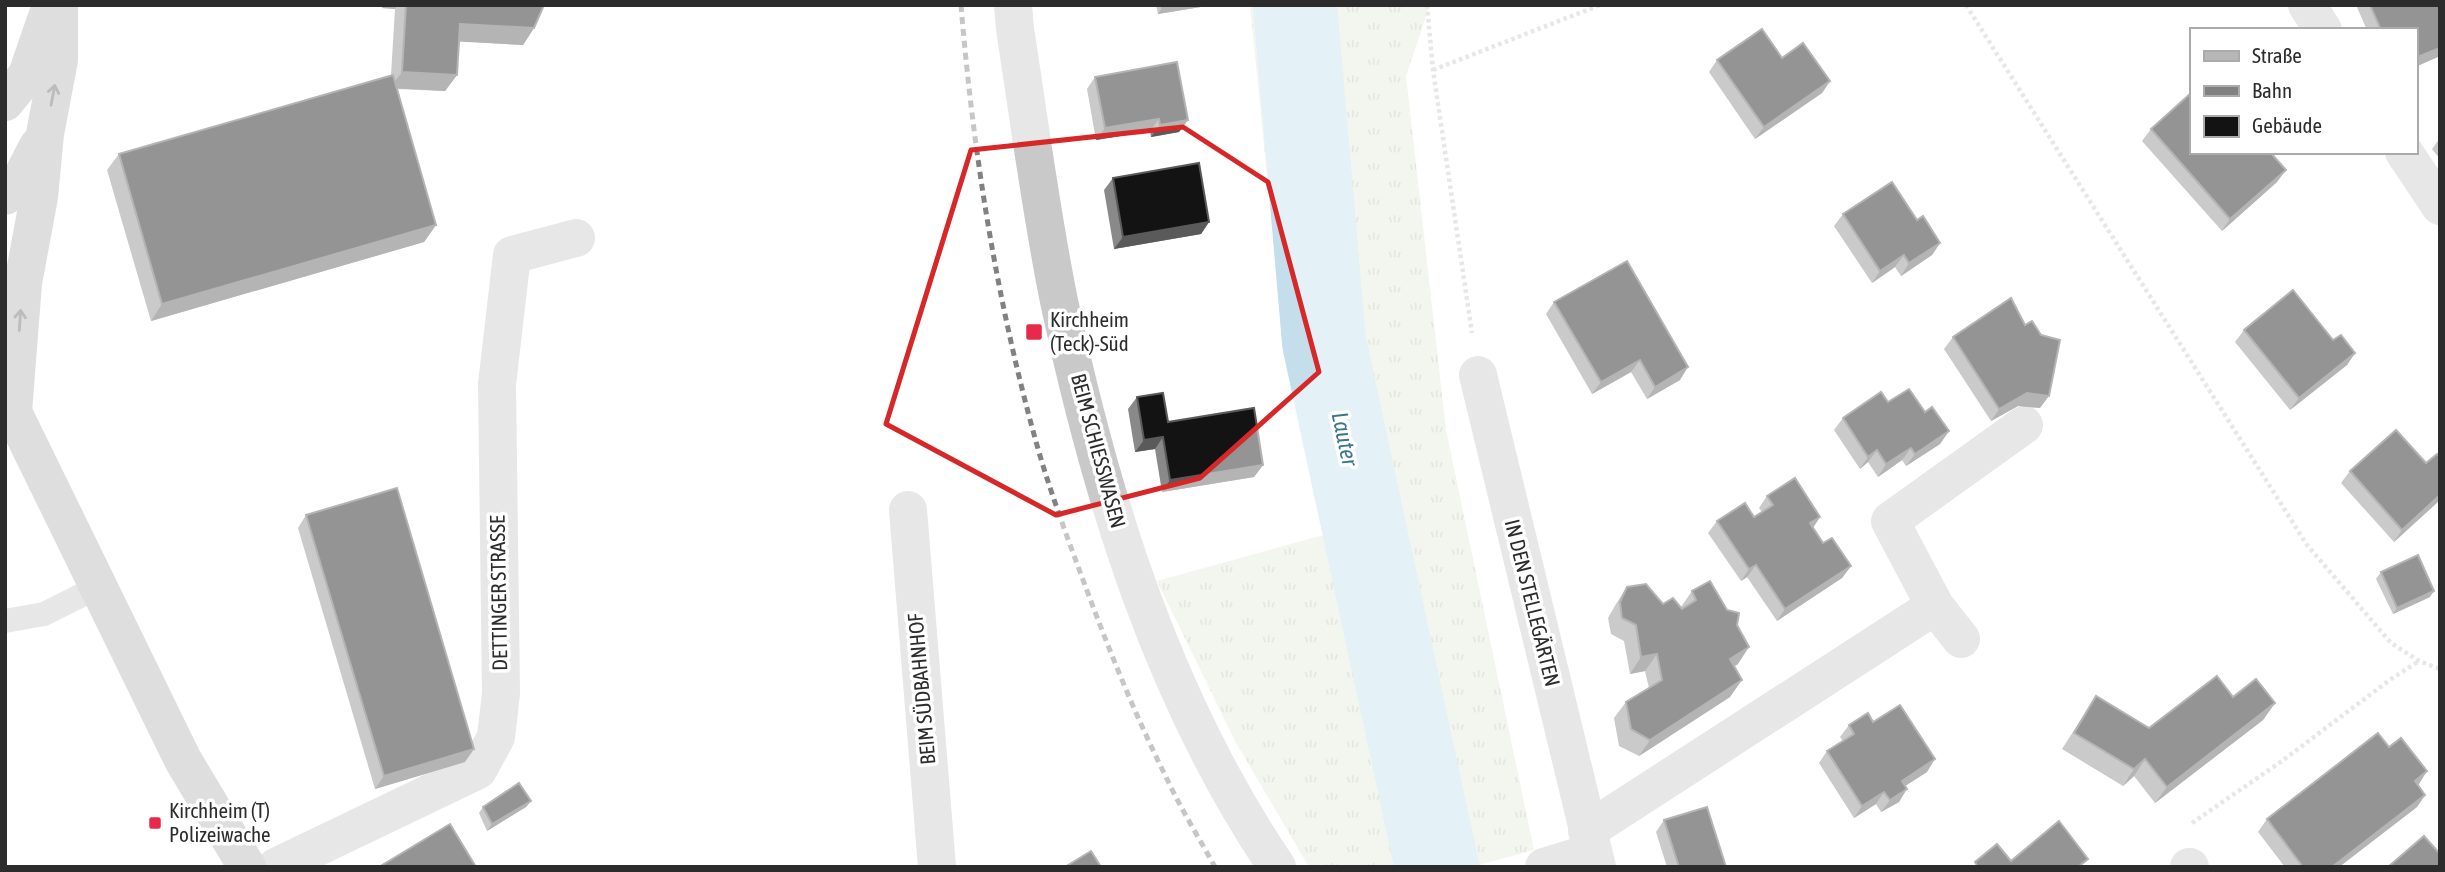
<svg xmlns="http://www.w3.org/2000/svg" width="2445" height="872" viewBox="0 0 2445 872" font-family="'Asap Condensed',sans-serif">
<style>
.grass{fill:url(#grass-tufts)}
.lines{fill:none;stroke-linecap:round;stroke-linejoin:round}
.river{stroke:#c4dfeb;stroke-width:84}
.path{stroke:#c9c9c9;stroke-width:4.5;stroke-dasharray:3.5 3.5;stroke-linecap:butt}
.lane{stroke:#c9c9c9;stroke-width:24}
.street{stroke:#c9c9c9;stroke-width:38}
.secondary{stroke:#b6b6b6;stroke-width:38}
.rail{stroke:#818181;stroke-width:5;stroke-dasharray:7 5;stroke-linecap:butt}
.wall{fill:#898989}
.shaded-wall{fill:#5a5a5a}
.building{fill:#131313;stroke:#5a5a5a;stroke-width:2}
.oneway{stroke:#6a6a6a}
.marked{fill:none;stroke:#d62828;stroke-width:5;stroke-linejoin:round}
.poi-dot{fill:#e72a49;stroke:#fff;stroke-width:2.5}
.labels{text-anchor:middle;stroke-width:7;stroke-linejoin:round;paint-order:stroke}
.poi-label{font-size:21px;fill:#2c2c2c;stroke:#fff;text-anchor:start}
.street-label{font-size:21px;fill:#2c2c2c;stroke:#fff}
.water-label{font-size:23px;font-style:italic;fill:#3a758e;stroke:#fff}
</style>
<defs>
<pattern id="grass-tufts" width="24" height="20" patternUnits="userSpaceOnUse" patternTransform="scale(1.75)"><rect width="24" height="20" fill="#e4ead9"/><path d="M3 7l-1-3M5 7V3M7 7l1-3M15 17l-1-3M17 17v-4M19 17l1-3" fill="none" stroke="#c4c9ba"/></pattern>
</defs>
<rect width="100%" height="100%" fill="#fff"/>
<polygon class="grass" points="1250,5 1430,5 1406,76 1446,430 1534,850 1472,867 1309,867 1235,741 1157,581 1327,534 1284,345"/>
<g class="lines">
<polyline class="river" points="1295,5 1324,342 1437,867"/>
<g class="path">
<polyline points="1427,5 1433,70 1472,333"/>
<polyline points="1966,5 2307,545 2391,643 2419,661 2440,669"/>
<polyline points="1433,70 1600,5"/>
<polyline points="2192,823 2282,761 2391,679 2419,661"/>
</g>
<polyline class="lane" points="5,621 44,614 98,587"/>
<g class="street">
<path d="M1013,5L1015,29C1029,119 1041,213 1059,301C1101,498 1163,699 1277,867"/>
<polyline points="2307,5 2323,30"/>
<polyline points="2404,152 2440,206"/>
<polyline points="1478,375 1597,867"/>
<polyline points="908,510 937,867"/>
<polyline points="1961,639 1935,606 1890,521 2024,425"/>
<polyline points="1587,831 1935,606"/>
<polyline points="276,867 478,770 496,737 501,693 497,384 512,255 576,238"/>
<polyline points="1544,867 1593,852"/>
<polyline points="2189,867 2190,867"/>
</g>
<g class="secondary">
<polyline points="5,102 27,75 48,14"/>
<polyline points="5,196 20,181 38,146"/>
<polyline points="5,401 13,412 183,760 247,867"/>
<polyline points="13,412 23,283 39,197 45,134 59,60 59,5"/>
</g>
<path class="rail" d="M961,5C973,151 996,297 1035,438C1047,482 1063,526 1079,569C1105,640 1133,711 1167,779C1181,809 1199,838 1215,867"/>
</g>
<g class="wall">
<polygon points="383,5 544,5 534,28 523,45 459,41 457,75 445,91 397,89 436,225 424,242 151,321 107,170 119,154 391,75 395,9 382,8"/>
<polygon points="1156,5 1213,5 1158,14"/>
<polygon points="2356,5 2440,5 2440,56 2415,67 2415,30 2367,30"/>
<polygon points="1782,58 1830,81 1822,93 1755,139 1709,72 1717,60"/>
<polygon points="1095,77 1188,120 1179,132 1151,137 1150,131 1096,140 1087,89"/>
<polygon points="2151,129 2277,182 2222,231 2142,141"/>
<polygon points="2440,138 2440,159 2432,149"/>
<polygon points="1113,178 1209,222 1201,234 1114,249 1104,190"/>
<polygon points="1843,214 1917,220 1940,243 1932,255 1901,276 1895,267 1872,283 1834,226"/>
<polygon points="1554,302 1680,380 1647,399 1631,372 1592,394 1546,314"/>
<polygon points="2244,330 2333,340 2355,353 2347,365 2290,410 2235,342"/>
<polygon points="1953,337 2040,408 2018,406 1991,421 1944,349"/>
<polygon points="1137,397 1168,422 1263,465 1254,477 1162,492 1155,449 1135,452 1128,409"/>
<polygon points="1888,402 1925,412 1949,431 1940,444 1906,466 1902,460 1878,477 1868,462 1860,469 1834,430 1843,418"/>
<polygon points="2350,471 2440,500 2394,542 2341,483"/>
<polygon points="1767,496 1820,517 1813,528 1823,543 1851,566 1842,578 1777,621 1747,577 1741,581 1708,533 1717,521 1754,517 1762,512 1759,508"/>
<polygon points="306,515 465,762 375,789 298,528"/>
<polygon points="2381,572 2430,597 2393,614 2376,579"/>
<polygon points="1627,587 1663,604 1681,607 1692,591 1727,610 1737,625 1738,664 1734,666 1730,697 1639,756 1619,746 1614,718 1626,702 1649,688 1645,671 1630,674 1624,641 1611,634 1608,618 1616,604"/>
<polygon points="2096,696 2149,728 2233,697 2275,703 2263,720 2155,803 2134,776 2123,786 2062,749"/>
<polygon points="1873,722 1927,772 1905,786 1899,802 1881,812 1876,804 1854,818 1819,763 1827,751 1843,741 1840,737 1849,725"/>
<polygon points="2389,747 2427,771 2418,784 2425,795 2417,807 2339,867 2285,867 2258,832 2267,819"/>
<polygon points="531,801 526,807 487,831 479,813 483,807"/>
<polygon points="1664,820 1726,867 1667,867 1656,832"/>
</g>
<g class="shaded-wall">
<polygon points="385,5 397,5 395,9 382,8"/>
<polygon points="1178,5 1213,5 1158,14 1162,8"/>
<polygon points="460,24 534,28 523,45 448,41"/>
<polygon points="2440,48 2440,56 2415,67 2415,58"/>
<polygon points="402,72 457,75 445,91 390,88"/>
<polygon points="1830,81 1822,93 1755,139 1764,127"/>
<polygon points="1159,119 1150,131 1096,140 1105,128"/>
<polygon points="1188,120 1179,132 1151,137 1160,125"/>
<polygon points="2286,170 2277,182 2222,231 2230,219"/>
<polygon points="1209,222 1201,234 1114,249 1123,237"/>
<polygon points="436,225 424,242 151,321 162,304"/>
<polygon points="1940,243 1932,255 1901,276 1909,263"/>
<polygon points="1904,255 1895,267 1872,283 1880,271"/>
<polygon points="2355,353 2347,365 2290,410 2299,398"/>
<polygon points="1640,360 1631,372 1592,394 1601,382"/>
<polygon points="1688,367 1680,380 1647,399 1655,387"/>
<polygon points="2027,393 2049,396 2040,408 2018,406 1991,421 1999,409"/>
<polygon points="1949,431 1940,444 1906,466 1915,454"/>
<polygon points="1163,437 1155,449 1135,452 1144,440"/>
<polygon points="1911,448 1902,460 1878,477 1886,464"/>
<polygon points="1877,450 1868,462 1860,469 1868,457"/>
<polygon points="1263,465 1254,477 1162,492 1170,480"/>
<polygon points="2440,495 2440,500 2394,542 2402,530"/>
<polygon points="1820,517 1812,529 1810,523"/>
<polygon points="1756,565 1747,577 1741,581 1749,569"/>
<polygon points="1851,566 1842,578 1777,621 1785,609"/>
<polygon points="2434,591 2430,597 2393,614 2397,608"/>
<polygon points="1749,647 1738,664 1718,676 1730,659"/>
<polygon points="1657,654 1645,671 1630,674 1641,657"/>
<polygon points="1742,680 1730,697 1639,756 1650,740"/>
<polygon points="2275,703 2263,720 2155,803 2167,787"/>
<polygon points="474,749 465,762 375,789 384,776"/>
<polygon points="1935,759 1927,772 1894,793 1902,781"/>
<polygon points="2145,759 2134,776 2123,786 2134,769"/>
<polygon points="2427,771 2419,784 2406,793 2415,781"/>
<polygon points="1907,789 1899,802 1881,812 1890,800"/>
<polygon points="1884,792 1876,804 1854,818 1862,806"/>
<polygon points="2425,795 2417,807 2339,867 2332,867"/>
<polygon points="531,801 526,807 487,831 492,824"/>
</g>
<g class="building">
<polygon points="406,5 544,5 534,28 460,24 457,75 402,72"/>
<polygon points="1162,5 1178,5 1162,8"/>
<polygon points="2370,5 2440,5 2440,48 2415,58 2415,30 2381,30"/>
<polygon points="1762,29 1782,58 1803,43 1830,81 1764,127 1717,60"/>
<polygon points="1177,62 1188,120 1160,125 1159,119 1105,128 1095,77"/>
<polygon points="393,75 436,225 162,304 119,154"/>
<polygon points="2191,93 2191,152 2270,152 2286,170 2230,219 2151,129"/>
<polygon points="1199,163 1209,222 1123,237 1113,178"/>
<polygon points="1892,182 1917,220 1923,216 1940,243 1909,263 1904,255 1880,271 1843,214"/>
<polygon points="1627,261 1688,367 1655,387 1640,360 1601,382 1554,302"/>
<polygon points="2293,290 2333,340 2341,335 2355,353 2299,398 2244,330"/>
<polygon points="2011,298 2025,325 2032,321 2041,335 2060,340 2049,396 2027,393 1999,409 1953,337"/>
<polygon points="1909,389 1925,412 1932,407 1949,431 1915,454 1911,448 1886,464 1877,450 1868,457 1843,418 1881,392 1888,402"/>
<polygon points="1163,393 1168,422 1254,408 1263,465 1170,480 1163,437 1144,440 1137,397"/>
<polygon points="2396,430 2426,463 2437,454 2440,457 2440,495 2402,530 2350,471"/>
<polygon points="1795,478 1820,517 1810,523 1823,543 1832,538 1851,566 1785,609 1756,565 1749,569 1717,521 1745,503 1754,517 1773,505 1767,496"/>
<polygon points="397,488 474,749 384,776 306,515"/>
<polygon points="2418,555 2434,591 2397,608 2381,572"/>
<polygon points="1710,581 1727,610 1739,613 1737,625 1749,647 1730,659 1742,680 1650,740 1631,729 1626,702 1662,680 1657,654 1641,657 1636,625 1622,618 1620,602 1627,587 1646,584 1663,604 1673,598 1682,609 1696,600 1692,591"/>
<polygon points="2217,676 2233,697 2256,679 2275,703 2167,787 2145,759 2134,769 2074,733 2096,696 2149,728"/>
<polygon points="1900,705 1935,759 1902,781 1907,789 1890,800 1884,792 1862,806 1827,751 1854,734 1849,725 1868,713 1873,722"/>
<polygon points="2378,733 2389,747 2401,738 2427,771 2415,781 2425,795 2332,867 2303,867 2267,819"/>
<polygon points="519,783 531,801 492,824 483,807"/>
<polygon points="1707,807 1726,867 1679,867 1664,820"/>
<polygon points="2059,821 2088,859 2078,867 1978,867 1975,862 1997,844 2011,861"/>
<polygon points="450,824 476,867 379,867"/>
<polygon points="2424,836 2440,854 2440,867 2388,867"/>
<polygon points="1091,851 1101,867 1065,867"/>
</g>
<defs><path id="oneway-shaft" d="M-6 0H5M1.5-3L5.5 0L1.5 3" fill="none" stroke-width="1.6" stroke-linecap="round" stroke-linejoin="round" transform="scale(1.75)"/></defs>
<g class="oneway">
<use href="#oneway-shaft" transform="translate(53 95) rotate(-79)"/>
<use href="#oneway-shaft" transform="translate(20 320) rotate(-86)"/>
</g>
<path d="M0 0H2445V872H0ZM1183,127L1268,182L1319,372L1200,478L1056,515L886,424L971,150Z" fill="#fff" fill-opacity=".55" fill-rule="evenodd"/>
<path class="marked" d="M1183,127L1268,182L1319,372L1200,478L1056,515L886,424L971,150Z"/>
<g class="poi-dot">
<rect x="1025" y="323" width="18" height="18" rx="3.5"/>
<rect x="148" y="816" width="14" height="14" rx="3.5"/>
</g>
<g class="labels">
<g class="poi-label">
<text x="1050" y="327">Kirchheim<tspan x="1050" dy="24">(Teck)-Süd</tspan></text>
<text x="169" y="818">Kirchheim (T)<tspan x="169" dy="24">Polizeiwache</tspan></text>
</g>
<g class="street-label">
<text transform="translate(1098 451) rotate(75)" y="7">BEIM SCHIESSWASEN</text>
<text transform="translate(499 593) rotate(-91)" y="7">DETTINGER STRASSE</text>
<text transform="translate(1532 603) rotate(76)" y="7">IN DEN STELLEGÄRTEN</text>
<text transform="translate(922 689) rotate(-95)" y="7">BEIM SÜDBAHNHOF</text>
</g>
<g class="water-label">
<text transform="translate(1345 439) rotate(78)" y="8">Lauter</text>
</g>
</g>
<rect width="2445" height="872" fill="none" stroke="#2c2c2c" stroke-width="14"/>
<rect x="2190" y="28" width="228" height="126" fill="#ffffff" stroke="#ababab" stroke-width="2"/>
<rect x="2204" y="51" width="35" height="10" fill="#b6b6b6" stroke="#ababab" stroke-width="2"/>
<text x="2252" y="63" font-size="21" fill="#2c2c2c">Straße</text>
<rect x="2204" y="86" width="35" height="10" fill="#818181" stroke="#ababab" stroke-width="2"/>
<text x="2252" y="98" font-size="21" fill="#2c2c2c">Bahn</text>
<rect x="2204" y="116" width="35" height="21" fill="#131313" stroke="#ababab" stroke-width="2"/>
<text x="2252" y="133" font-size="21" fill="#2c2c2c">Gebäude</text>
</svg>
